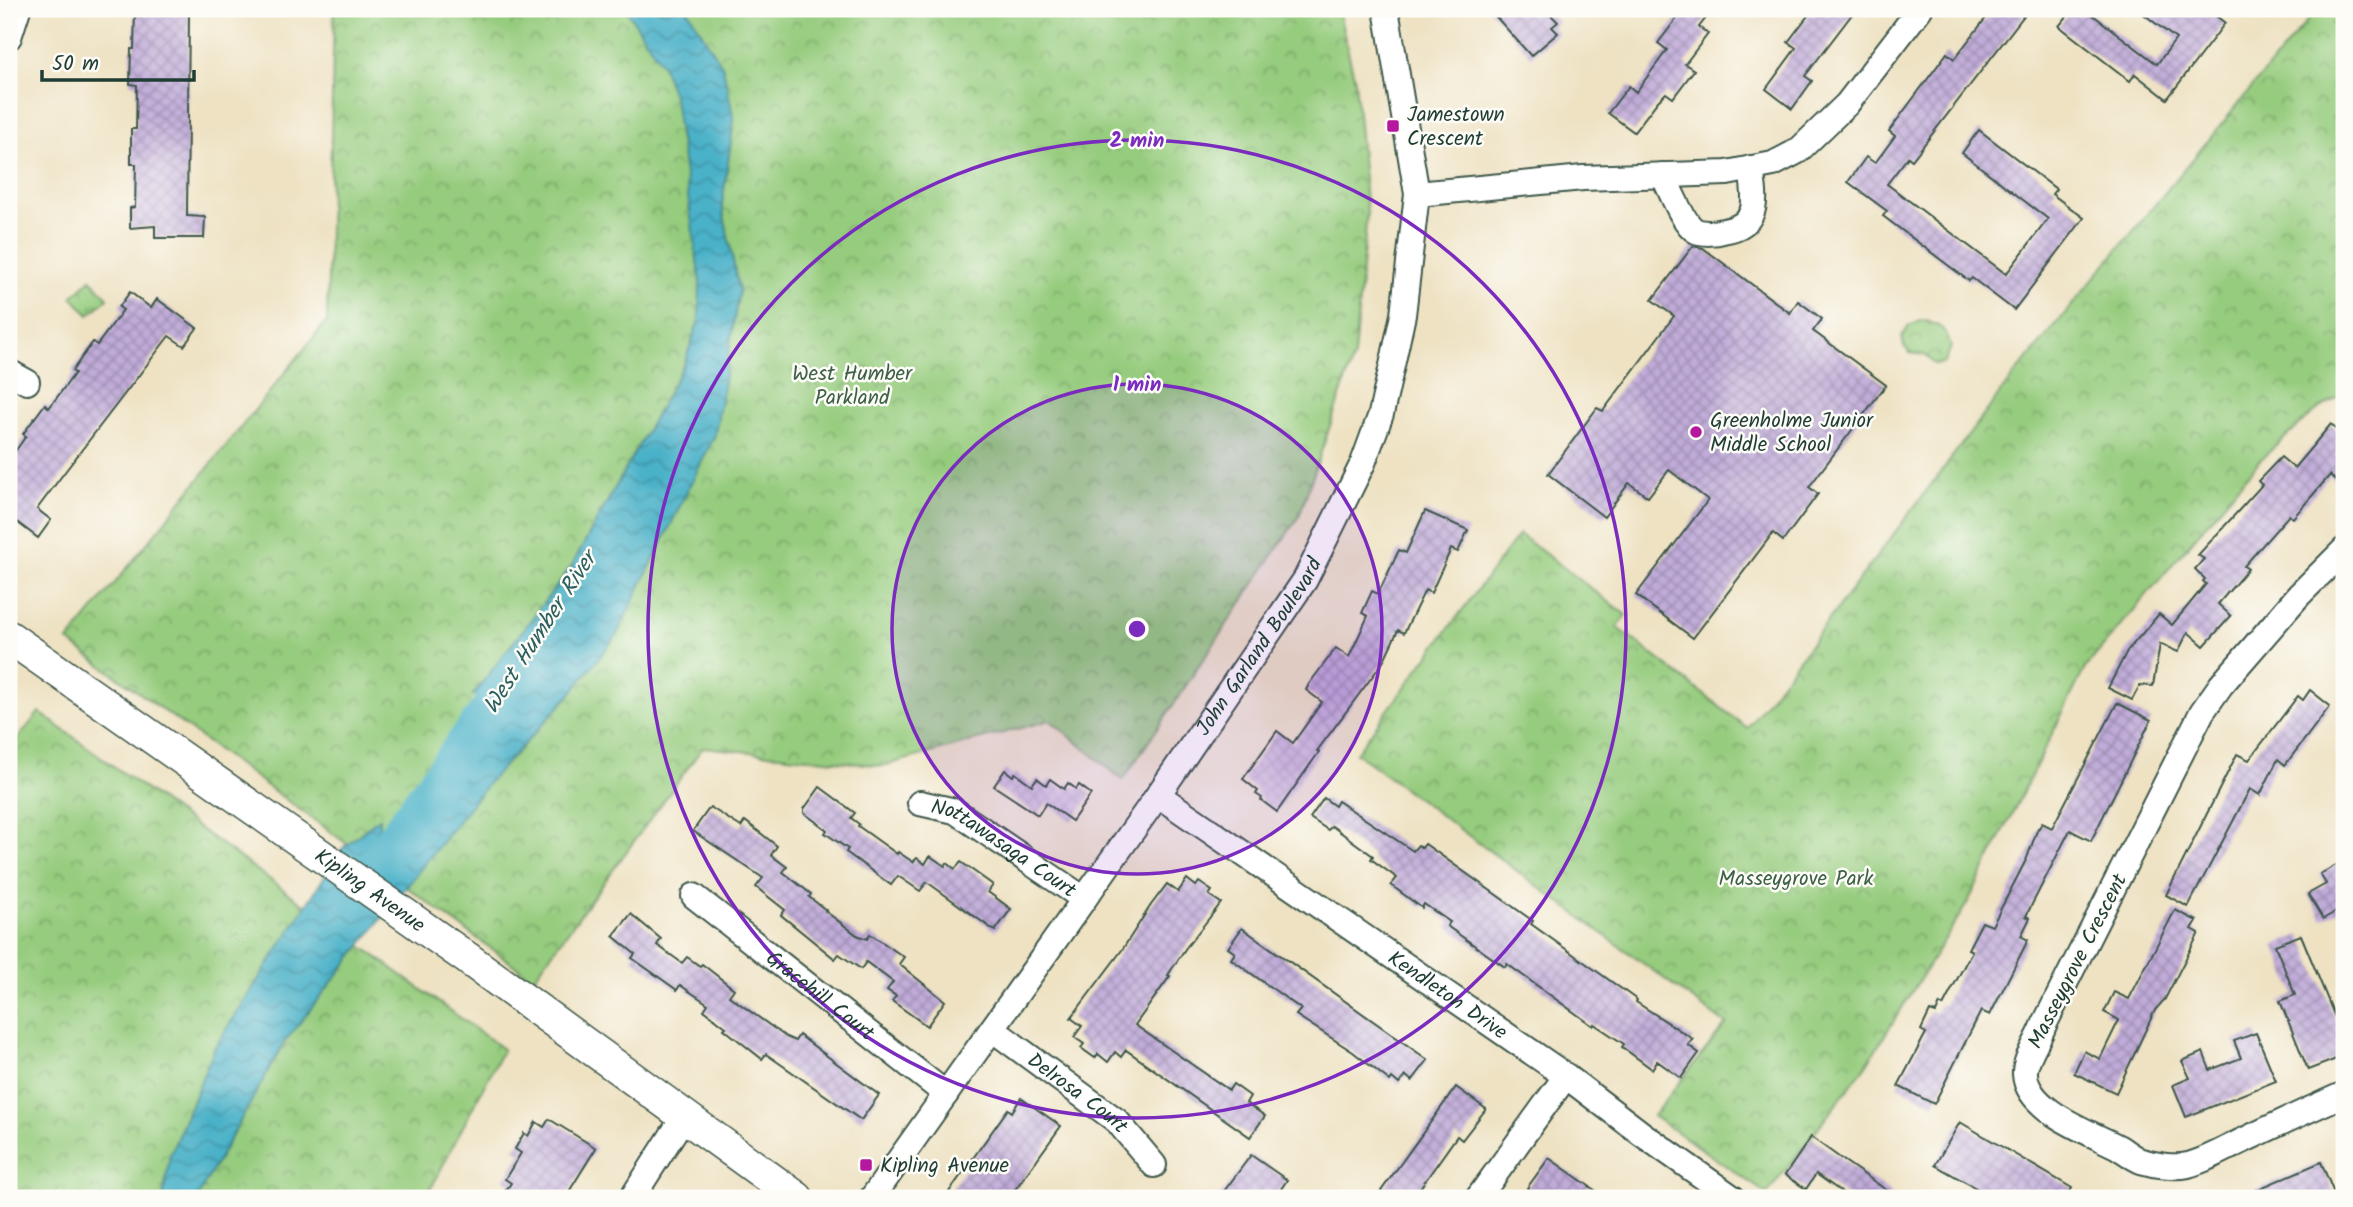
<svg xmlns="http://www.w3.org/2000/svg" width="2353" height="1207" viewBox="0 0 2353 1207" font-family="Kalam,sans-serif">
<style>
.park{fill:url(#park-crowns);stroke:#5a8459;stroke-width:2}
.water{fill:url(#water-waves);stroke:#34777e;stroke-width:2}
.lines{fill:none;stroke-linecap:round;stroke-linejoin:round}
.river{stroke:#49b1c8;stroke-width:37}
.building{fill:url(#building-cross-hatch)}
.minor-casing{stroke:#3e5649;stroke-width:28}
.major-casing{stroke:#3e5649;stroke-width:35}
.minor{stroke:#fff;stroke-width:24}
.major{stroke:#fff;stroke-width:32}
.ring{fill:none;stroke:#7b2cbf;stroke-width:3.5}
.poi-dot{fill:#b5179e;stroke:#fdfcf7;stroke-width:2.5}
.labels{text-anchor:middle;stroke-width:5;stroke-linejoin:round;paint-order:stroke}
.poi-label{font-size:21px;fill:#1f3d34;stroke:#fdfcf7;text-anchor:start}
.park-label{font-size:21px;fill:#3d6146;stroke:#fdfcf7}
.street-label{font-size:21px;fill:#1f3d34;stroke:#fdfcf7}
.water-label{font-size:23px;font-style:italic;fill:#2c6060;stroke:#fdfcf7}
.centre{fill:#7b2cbf;stroke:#fdfcf7;stroke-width:3.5}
.ring-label{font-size:21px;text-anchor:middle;font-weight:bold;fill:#7b2cbf;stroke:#fdfcf7;stroke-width:5;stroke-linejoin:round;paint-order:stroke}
</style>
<defs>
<pattern id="park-crowns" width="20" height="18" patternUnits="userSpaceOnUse" patternTransform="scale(1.75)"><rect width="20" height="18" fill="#96cc7e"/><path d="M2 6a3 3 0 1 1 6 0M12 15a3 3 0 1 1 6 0" fill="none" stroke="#7aa768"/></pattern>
<pattern id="water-waves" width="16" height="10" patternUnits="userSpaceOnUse" patternTransform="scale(1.75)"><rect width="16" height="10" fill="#49b1c8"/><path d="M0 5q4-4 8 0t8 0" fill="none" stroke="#3c91a3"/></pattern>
<pattern id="building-cross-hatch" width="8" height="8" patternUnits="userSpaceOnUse" patternTransform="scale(1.75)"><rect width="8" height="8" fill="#c1acd9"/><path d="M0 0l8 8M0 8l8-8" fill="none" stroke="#9c8db1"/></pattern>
</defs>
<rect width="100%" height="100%" fill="#fdfcf7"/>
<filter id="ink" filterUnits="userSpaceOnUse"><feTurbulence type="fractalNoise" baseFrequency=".0143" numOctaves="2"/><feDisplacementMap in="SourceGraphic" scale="14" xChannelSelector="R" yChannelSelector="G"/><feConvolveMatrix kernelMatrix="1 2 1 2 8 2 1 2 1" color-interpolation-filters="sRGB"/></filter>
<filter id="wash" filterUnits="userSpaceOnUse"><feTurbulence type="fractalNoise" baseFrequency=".00686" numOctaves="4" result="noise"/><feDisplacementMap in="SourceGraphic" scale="28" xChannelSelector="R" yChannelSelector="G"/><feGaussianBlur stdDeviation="1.57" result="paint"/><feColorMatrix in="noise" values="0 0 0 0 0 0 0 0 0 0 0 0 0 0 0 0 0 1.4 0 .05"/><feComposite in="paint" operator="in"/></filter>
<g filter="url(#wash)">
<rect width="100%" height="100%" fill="#eee2c3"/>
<g class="park">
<polygon points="334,9 1338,9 1355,81 1367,213 1354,356 1299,516 1123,780 1050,720 883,766 703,747 533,979 68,641 327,321"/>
<polygon points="2317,9 2344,9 2344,393 2313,413 2261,459 2085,668 1968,902 1865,1067 1767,1194 1653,1116 1726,1024 1356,753 1519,534 1626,615 1617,627 1747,728 2014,375"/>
<polygon points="91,279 108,298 89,315 72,297"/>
<path d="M1923,320C1942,326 1945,328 1951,347L1944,363L1934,364L1925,355L1910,353L1904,346L1902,336L1909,326Z"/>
<polygon points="39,712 503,1049 426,1198 9,1198 9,750"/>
</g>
<polygon class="water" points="626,9 687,9 723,67 734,120 722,205 739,291 715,435 616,636 569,696 490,781 284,1043 197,1198 163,1198 170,1155 215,1047 343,848 379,818 378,856 404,840 479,754 495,712 487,693 473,695 571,567 684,364 699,320 700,281 674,98 662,65"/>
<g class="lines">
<polyline class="river" points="354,893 501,694 519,665"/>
</g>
<g id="blocks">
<g class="building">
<polygon points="135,9 183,9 183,12 189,12 187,216 205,217 204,238 155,238 155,226 130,228 130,208 135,207 136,164 131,164 131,129 136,129 137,85 130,84 131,49 134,49"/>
<polygon points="1489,9 1545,9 1558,22 1552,27 1558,33 1531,56"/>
<polygon points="1684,9 1713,9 1699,27 1708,34 1685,64 1694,70 1673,98 1666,93 1658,101 1634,132 1608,113 1629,86 1636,92 1667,50 1658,43"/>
<polygon points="1813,9 1856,9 1805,76 1812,81 1792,109 1766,89 1796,48 1788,42"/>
<polygon points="1993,9 2029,9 1912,160 1908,157 1887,184 2006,274 2048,219 1962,153 1979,130 2056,189 2052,194 2084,218 2014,310 1972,278 1969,281 1883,216 1887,211 1848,182 1866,157 1875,163 1895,136 1889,131 1947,53 1954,59"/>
<polygon points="2073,9 2085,9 2157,64 2176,39 2137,9 2207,9 2225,23 2167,99 2135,74 2130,81 2059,26"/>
<polygon points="1693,246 1703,248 1790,313 1798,301 1822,319 1813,331 1886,385 1809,487 1818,494 1783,541 1773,533 1693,638 1636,595 1708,500 1669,470 1648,497 1629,483 1604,517 1548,474 1597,408 1603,411 1674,316 1652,300"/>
<polygon points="130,292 151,308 157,299 197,328 184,346 169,336 64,473 37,509 51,520 38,538 9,516 9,460 26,436 23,434 45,404 49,408 75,373 72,371 93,342 97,345 123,310 119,307"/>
<polygon points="2331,424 2344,436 2344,469 2335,480 2330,475 2293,518 2289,515 2244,566 2248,569 2218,604 2231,616 2204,646 2188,632 2178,652 2160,644 2153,686 2140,685 2132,700 2108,688 2127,651 2159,614 2172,625 2206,584 2203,581 2205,579 2195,569 2204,559 2198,555 2262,485 2258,481 2281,457 2294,468"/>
<polygon points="1425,511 1468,530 1458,552 1451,549 1431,593 1425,590 1404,633 1398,630 1383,662 1317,751 1319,752 1277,812 1261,800 1262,798 1256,794 1258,791 1243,779 1277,731 1293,743 1322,702 1306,690 1309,684 1336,648 1349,657 1368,616 1362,613 1372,591 1378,594 1399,550 1406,553"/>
<polygon points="2310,690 2330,706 2285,765 2278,759 2260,795 2250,789 2188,907 2166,895 2237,754 2249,760 2298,696 2303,700"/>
<polygon points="2117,703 2151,720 2091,841 2070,830 2026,916 2030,918 2021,936 2028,940 1990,1015 1981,1011 1934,1104 1898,1086 1926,1033 1921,1030 1930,1011 1936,1013 1940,1004 1943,1006 1972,951 1968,949 1982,922 1992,926 2027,858 2038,828 2039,828 2042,823 2052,828"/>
<polygon points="1005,770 1013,776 1015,773 1032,785 1037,778 1046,785 1050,779 1064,789 1068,783 1076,789 1079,785 1091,794 1072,821 1046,803 1038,815 994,786"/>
<polygon points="820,787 855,813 851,818 859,824 858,826 897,854 898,852 913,862 917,858 925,864 930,856 945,866 947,863 955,869 961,862 993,885 988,892 1011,909 995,931 927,882 920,891 898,876 891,885 846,852 848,849 825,833 827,830 804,813 804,809"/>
<polygon points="1324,798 1335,806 1338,801 1413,851 1418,845 1422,848 1425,844 1533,921 1531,924 1637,1000 1636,1002 1693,1039 1688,1045 1699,1053 1681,1078 1657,1061 1652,1069 1622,1047 1624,1044 1594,1024 1593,1026 1507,964 1505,967 1447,926 1450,922 1424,904 1422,908 1391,885 1397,878 1371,859 1373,856 1332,826 1328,830 1310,818"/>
<polygon points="710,807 741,827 745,821 777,846 771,855 787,867 783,872 811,894 809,897 826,910 825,911 857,935 867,939 870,934 904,957 899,964 945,1001 927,1026 892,1001 896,996 887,990 893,982 866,962 861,969 839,954 835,959 781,915 785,910 756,887 763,878 693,831"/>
<polygon points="2338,864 2344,875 2344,907 2323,919 2308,894 2326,884 2320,874"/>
<polygon points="1187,879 1196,886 1199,882 1212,891 1209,895 1221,903 1185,949 1168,975 1170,976 1135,1025 1229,1090 1233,1084 1250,1096 1246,1103 1265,1116 1250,1137 1126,1050 1121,1057 1115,1052 1108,1062 1098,1054 1095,1058 1081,1048 1084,1044 1074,1037 1082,1026 1071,1018 1122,950 1151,905 1167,884 1178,892"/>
<polygon points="2175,910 2197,921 2192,929 2199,933 2165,999 2155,1010 2116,1093 2074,1073 2084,1051 2100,1059 2119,1020 2104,1012 2114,992 2129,999"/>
<polygon points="631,914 661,939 657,945 682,963 687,957 700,966 702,964 734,989 729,996 786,1037 795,1041 799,1035 879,1095 861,1120 766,1054 762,1059 724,1029 726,1027 704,1010 708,1004 680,985 677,990 632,958 635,954 613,936"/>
<polygon points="1242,928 1428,1060 1412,1081 1406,1076 1399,1084 1392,1078 1390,1081 1353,1052 1296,1015 1301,1009 1231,959 1235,953 1228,948"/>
<polygon points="2301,935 2344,1039 2344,1056 2308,1070 2280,1001 2295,995 2275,945"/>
<polygon points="2256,1033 2276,1081 2186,1117 2173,1085 2190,1078 2182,1061 2203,1052 2210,1070 2241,1058 2234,1041"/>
<polygon points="1456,1087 1486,1109 1462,1140 1457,1136 1413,1198 1376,1198"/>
<polygon points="1021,1098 1061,1126 1009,1198 959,1198 949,1192 1008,1109 1012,1112"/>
<polygon points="549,1119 596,1148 565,1198 501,1198 511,1183 505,1179 521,1153 515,1149 524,1133 528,1136 536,1122 544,1127"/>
<polygon points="1960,1122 2072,1188 2066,1198 1994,1198 1935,1165"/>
<polygon points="1811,1137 1843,1160 1898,1198 1850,1198 1816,1174 1806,1189 1785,1175"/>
<polygon points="1251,1155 1287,1180 1275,1198 1219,1198"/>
<polygon points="1549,1158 1606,1198 1542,1198 1527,1188"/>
<polygon points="2321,1162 2336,1198 2237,1198"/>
</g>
</g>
</g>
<g filter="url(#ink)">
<use href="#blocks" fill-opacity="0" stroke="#3e5649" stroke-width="2"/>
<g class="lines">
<defs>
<g id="minor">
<polyline points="9,37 18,9"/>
<path d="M1663,175C1670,189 1683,224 1696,231C1704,234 1716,233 1723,231C1762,225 1755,197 1751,168"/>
<polyline points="1417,194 1583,178 1727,173 1773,164 1798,151 1847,104 1920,9"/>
<polyline points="9,372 27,382"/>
<path d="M2344,550L2299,595L2221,685L2202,712L2044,1025C2039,1040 2024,1059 2025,1074C2027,1111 2090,1132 2118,1147C2125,1151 2133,1158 2141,1161C2154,1165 2175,1168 2188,1165C2207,1160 2225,1149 2242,1141C2276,1125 2310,1109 2344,1094"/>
<path id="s1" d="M1158,795L1566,1076L1642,1134L1733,1198"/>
<path id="s2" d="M920,803L955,811L1084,899"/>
<path id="s3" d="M694,896L946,1094"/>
<path id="s4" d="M992,1029L1117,1121L1154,1165"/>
<polyline points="632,1198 685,1115"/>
<path id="s5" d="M872,1198L1158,795L1305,580L1363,463L1381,414L1393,361L1403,315L1417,194L1386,9"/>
<polyline points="1478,1198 1566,1076"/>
</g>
<g id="major">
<path id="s6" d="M9,637L467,958L797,1198"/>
</g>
</defs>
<use href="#minor" class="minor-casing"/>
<use href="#major" class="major-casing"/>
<use href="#minor" class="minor"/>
<use href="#major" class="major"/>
</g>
</g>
<circle cx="1137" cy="629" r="245" fill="#7b2cbf" fill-opacity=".12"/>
<g class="ring">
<circle cx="1137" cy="629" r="245"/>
<circle cx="1137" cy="629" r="489"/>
</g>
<g class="poi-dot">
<rect x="1386" y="119" width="14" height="14" rx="3.5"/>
<circle cx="1696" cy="432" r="7"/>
<rect x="859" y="1158" width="14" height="14" rx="3.5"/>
</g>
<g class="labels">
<g class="poi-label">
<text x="1407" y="121">Jamestown<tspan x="1407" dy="24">Crescent</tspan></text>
<text x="1710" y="427">Greenholme Junior<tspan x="1710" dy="24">Middle School</tspan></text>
<text x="880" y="1172">Kipling Avenue</text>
</g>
<g class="park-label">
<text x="852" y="380">West Humber<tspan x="852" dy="24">Parkland</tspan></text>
<text x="1796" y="885">Masseygrove Park</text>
</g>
<g class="street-label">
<text dy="7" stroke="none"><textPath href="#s5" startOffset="674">John Garland Boulevard</textPath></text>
<text dy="7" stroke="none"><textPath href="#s2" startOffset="96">Nottawasaga Court</textPath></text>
<text dy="7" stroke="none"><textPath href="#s6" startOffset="441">Kipling Avenue</textPath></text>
<text transform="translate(2077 961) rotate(-63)" y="7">Masseygrove Crescent</text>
<text dy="7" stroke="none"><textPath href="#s1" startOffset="352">Kendleton Drive</textPath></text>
<text dy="7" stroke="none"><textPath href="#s3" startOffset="161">Gracehill Court</textPath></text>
<text dy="7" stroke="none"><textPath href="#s4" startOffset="107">Delrosa Court</textPath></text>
</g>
<g class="water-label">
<text transform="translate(539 632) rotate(-57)" y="8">West Humber River</text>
</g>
</g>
<circle cx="1137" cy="629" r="10" class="centre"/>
<g class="ring-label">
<text x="1137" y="147">2 min</text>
<text x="1137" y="391">1 min</text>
</g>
<rect width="2353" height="1207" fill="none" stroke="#fdfcf7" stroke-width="35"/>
<path d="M42 70v10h152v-10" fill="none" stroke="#1f3d34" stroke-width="3.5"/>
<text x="52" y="70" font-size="21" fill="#1f3d34" stroke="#fdfcf7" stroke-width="5" paint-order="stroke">50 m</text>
</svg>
